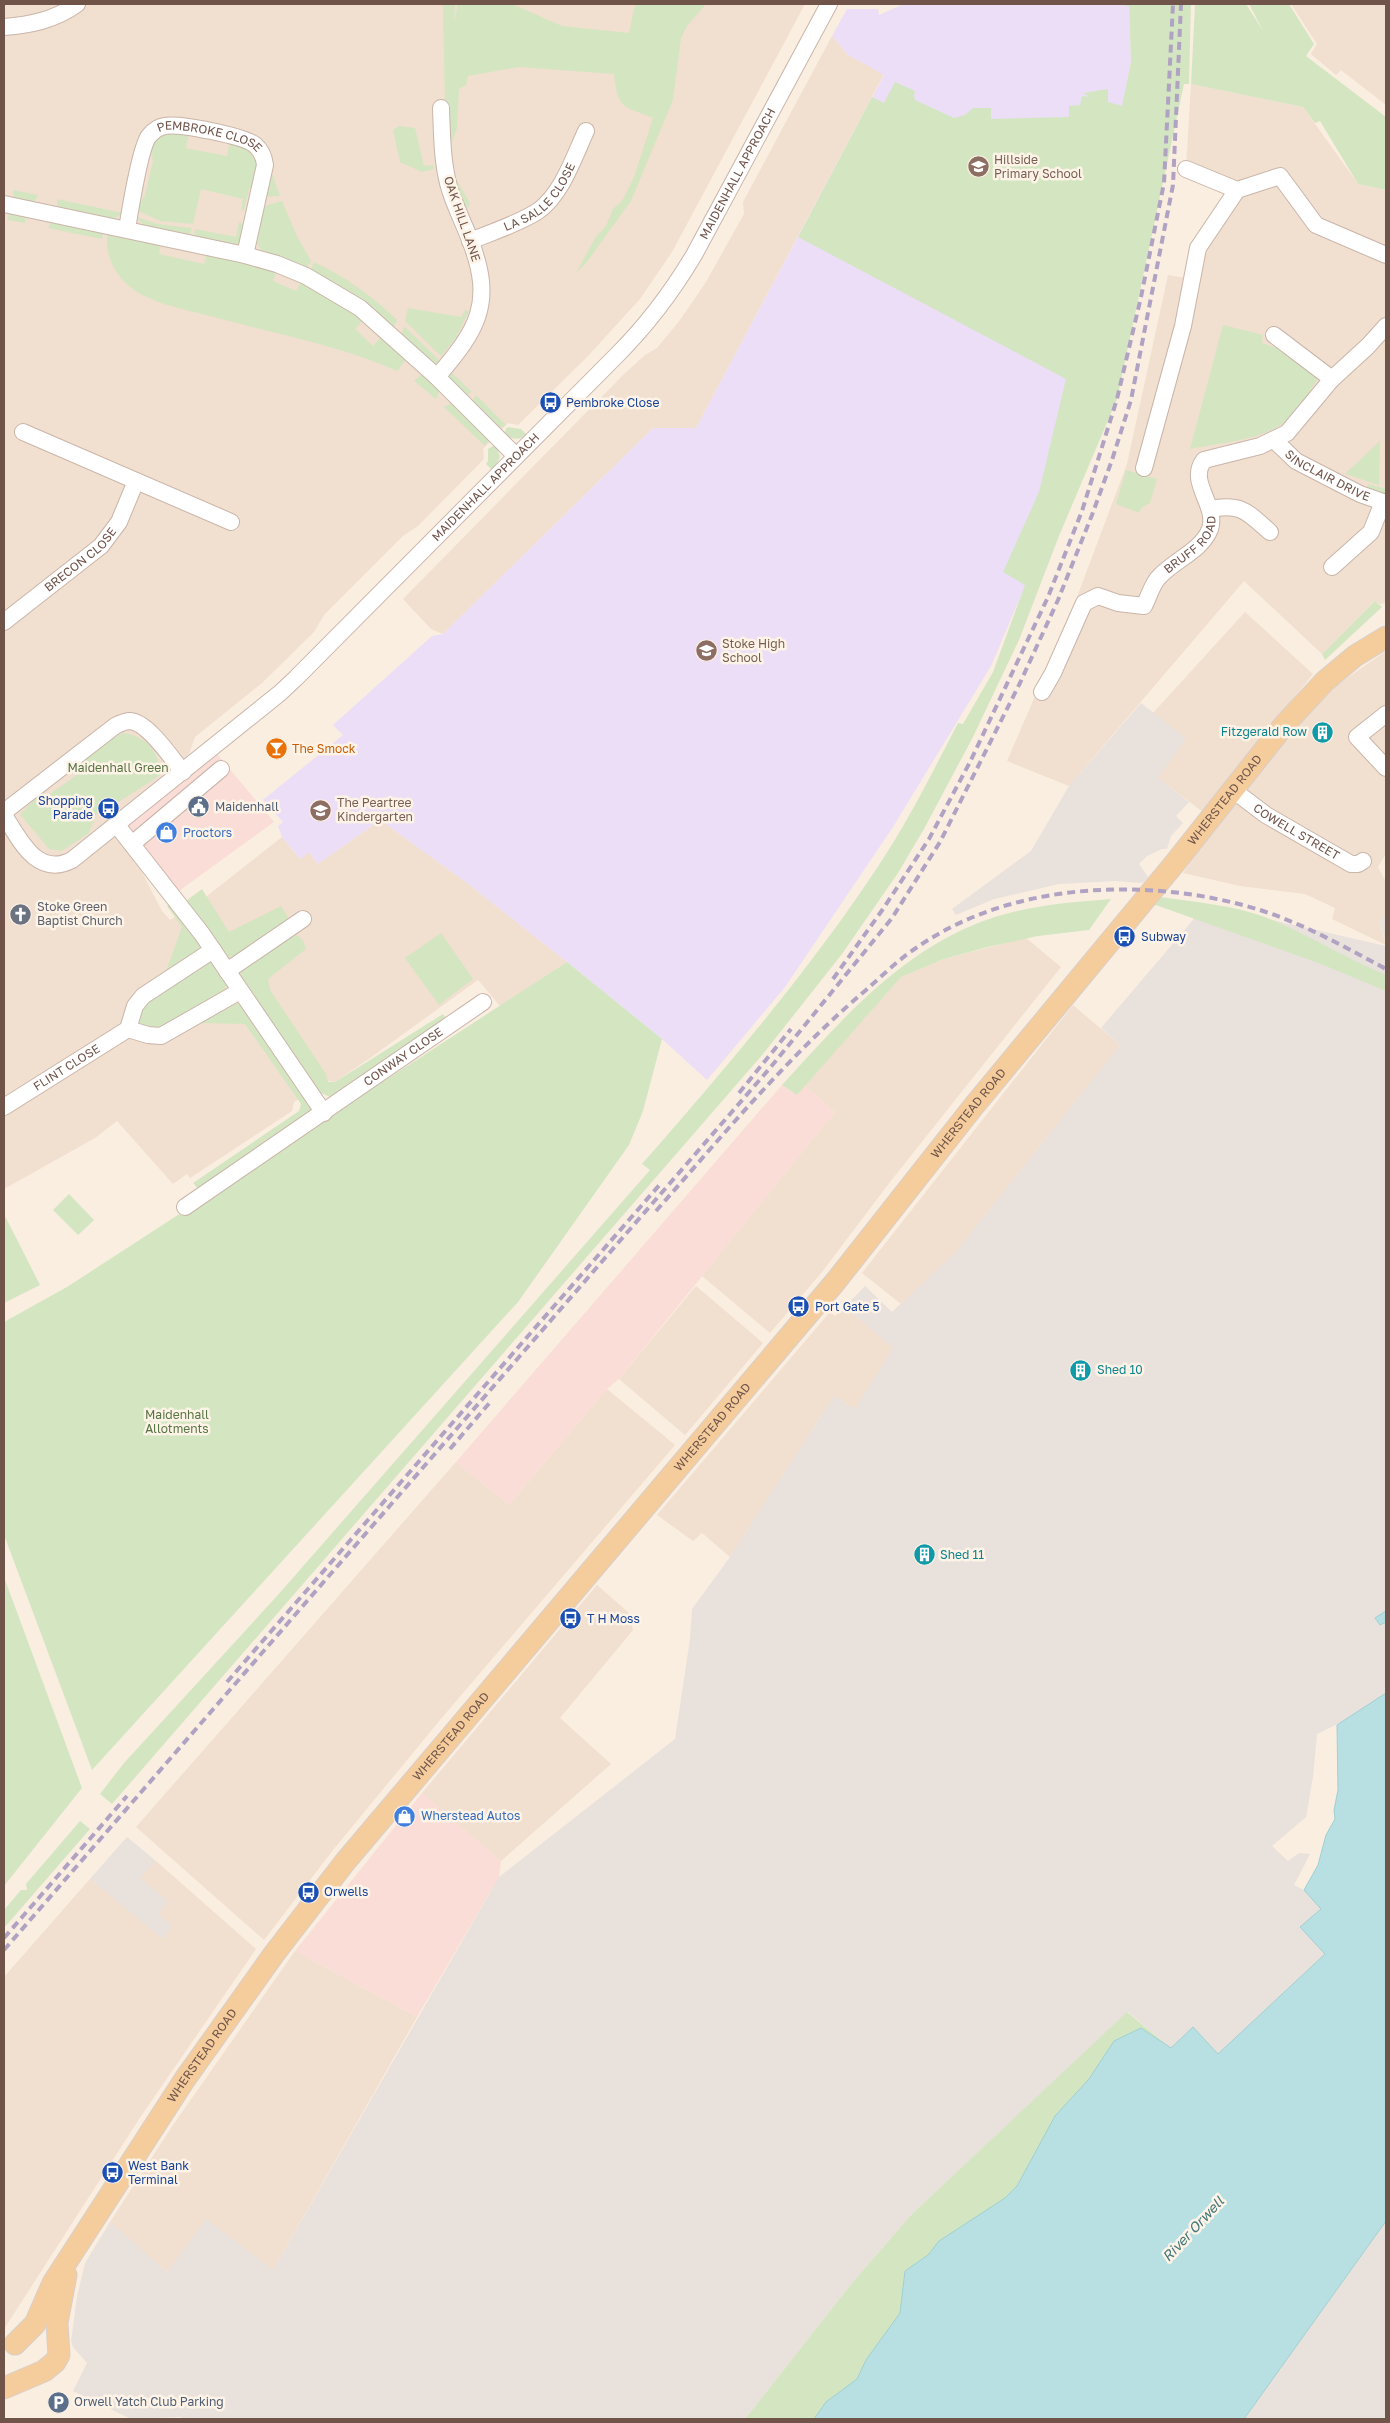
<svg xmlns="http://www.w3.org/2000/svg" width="1390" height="2423" viewBox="0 0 1390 2423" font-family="'Golos Text',sans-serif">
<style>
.residential{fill:#f1dfd0}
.commercial{fill:#faddd6}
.industrial{fill:#e9e1dc}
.education{fill:#ebdef6}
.green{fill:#d4e6c1}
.water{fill:#b8e0e2;stroke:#9fd0d3}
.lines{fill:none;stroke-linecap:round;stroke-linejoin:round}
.minor-casing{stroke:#cab5a9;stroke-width:18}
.major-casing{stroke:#d7cfcc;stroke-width:23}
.minor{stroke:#fff;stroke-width:16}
.major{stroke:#f5cd9d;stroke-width:21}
.rail{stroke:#b0a2c2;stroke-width:4;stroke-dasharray:8 5;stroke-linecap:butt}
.labels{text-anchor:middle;stroke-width:5;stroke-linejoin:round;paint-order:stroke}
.street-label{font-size:12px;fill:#70544a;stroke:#fef3e7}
.education-label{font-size:12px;fill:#785e54;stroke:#fef3e7;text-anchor:start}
.transit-label{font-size:12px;fill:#164399;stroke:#fef3e7;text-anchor:start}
.culture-label{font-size:12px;fill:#0d838f;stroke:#fef3e7;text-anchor:start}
.food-label{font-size:12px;fill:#c56008;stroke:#fef3e7;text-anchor:start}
.park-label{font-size:12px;fill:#567543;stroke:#fef3e7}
.service-label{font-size:12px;fill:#4e5e75;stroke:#fef3e7;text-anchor:start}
.shop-label{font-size:12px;fill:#366cbe;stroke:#fef3e7;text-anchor:start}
.worship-label{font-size:12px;fill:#5b616d;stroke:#fef3e7;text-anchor:start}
.water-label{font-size:14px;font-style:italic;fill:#43777b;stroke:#fef3e7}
</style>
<rect width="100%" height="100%" fill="#faeee1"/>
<g class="residential">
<polygon points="4,4 805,4 672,252 640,299 588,356 518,425 508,423 483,449 484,459 418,526 403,536 324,615 314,632 262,683 195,737 183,772 117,824 162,911 170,920 202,900 282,837 299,858 309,852 318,864 380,820 467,883 567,962 500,1006 478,980 370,1058 335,1082 327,1081 294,1102 292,1111 190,1178 187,1174 173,1184 117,1121 95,1138 4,1189"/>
<polygon points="1291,4 1386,4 1386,105 1341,70 1336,75 1311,54 1317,44"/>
<polygon points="832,36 848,55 884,74 696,428 653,428 443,634 431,629 403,599 623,375 645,355 657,348 680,320 706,282 744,214 743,202"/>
<polygon points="1191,84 1303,107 1358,184 1386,190 1386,603 1380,604 1375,601 1322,654 1244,581 1069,786 1007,761 1071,613 1127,464 1168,275 1192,279 1198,248 1237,190 1186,169"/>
<polygon points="1245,612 1313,674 1203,812 1158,778 1153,713"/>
<polygon points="1386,651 1386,854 1378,867 1386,882 1386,916 1379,920 1386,945 1332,919 1335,908 1305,894 1240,886 1183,873 1194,857 1288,735 1337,685"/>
<polygon points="1026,938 1061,967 890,1182 822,1272 770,1333 702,1276 835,1112 804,1085 901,977 944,959"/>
<polygon points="1073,1005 1120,1045 956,1252 901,1304 862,1273"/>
<polygon points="696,1286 763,1343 685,1435 619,1379"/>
<polygon points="845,1307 894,1348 855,1409 834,1396 730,1557 702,1533 693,1541 657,1515 830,1312 835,1316"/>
<polygon points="607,1389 675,1445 440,1720 333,1850 264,1940 136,1827 456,1462 509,1505"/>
<polygon points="597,1585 628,1612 633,1630 560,1718 611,1764 501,1861 422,1793"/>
<polygon points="156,1861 256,1949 141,2116 4,2329 4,1977 90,1879 163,1939 158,1914 139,1878"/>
<polygon points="295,1951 417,2017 273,2270 206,2219 167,2272 110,2222 171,2128"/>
</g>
<g class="commercial">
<polygon points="213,749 274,822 172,896 116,824"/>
<polygon points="782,1085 797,1095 804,1085 835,1112 619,1379 607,1389 509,1505 456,1462"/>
<polygon points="422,1793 501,1861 499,1877 417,2017 295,1951"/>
</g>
<g class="industrial">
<polygon points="1141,703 1186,738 1158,778 1189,802 1176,816 1183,823 1171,836 1167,849 1162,849 1147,856 1139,864 1148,877 1143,883 1115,881 1059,884 994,899 956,915 952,909 1031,851 1069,786"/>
<polygon points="1193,902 1386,946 1386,1611 1375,1618 1380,1625 1386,1622 1386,1693 1348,1719 1317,1734 1313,1777 1306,1817 1272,1846 1288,1861 1299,1853 1310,1854 1294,1885 1304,1890 1322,1909 1325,1954 1218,2054 1171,2048 1128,2012 911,2215 852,2283 745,2419 183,2419 180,2417 131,2419 73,2391 87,2363 73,2347 71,2341 77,2297 85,2263 110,2222 167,2272 206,2219 273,2270 499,1877 675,1739 690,1639 692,1609 730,1557 834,1396 855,1409 893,1348 845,1307 865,1286 892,1312 956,1252 1120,1045 1101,1028 1193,920"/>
<polygon points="1386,916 1386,943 1379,920"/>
<polygon points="127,1837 156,1861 140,1878 168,1901 158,1914 172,1926 163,1939 90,1879"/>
<polygon points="1386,2221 1386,2419 1244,2419"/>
</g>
<polygon class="education" points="904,4 1125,4 1129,6 1131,62 1032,570 991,666 893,827 785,987 707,1080 662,1039 567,962 467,883 380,820 318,864 309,852 300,859 282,837 278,826 283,822 263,800 343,735 333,725 432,636 443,634 653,428 696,428 884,75 848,55 832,36 847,9 878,9 879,15"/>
<g class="green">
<path d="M443,4H455L454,22L458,4H512L562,26L629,33L634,9L637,4H706L687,26L681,38L673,100L631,201L586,263L576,273L595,238L606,226L613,209L622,201L634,177L653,118C622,105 618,110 614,74L519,67L468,76L466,85L459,89L457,129L451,144L453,174L470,203L464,218L446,158Z"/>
<path d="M1125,4H1191L1189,84H1184L1117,399L1059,536L1019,640L973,737L924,829L898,873L842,954L763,1054L112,1804L100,1794L124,1763L277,1596L650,1170L642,1164C726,1068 809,971 879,865C909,820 933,771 958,723L963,724L993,672L1025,585L1003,572L1039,492L1066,379L798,237L872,97L884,103L895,82L915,91L914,95L915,100L954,118L965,115L973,108H991V119L1069,117V106L1080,105L1082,96L1090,97L1083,93L1108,89V102L1122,106L1131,62L1129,6H1126Z"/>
<polygon points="1195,4 1246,4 1263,31 1249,4 1289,4 1314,44 1306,56 1386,117 1386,190 1358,184 1320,121 1315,123 1303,107 1191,84"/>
<polygon points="399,126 415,128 424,166 433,165 434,169 422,172 400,162 393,130"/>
<path d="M189,133L186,148L227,156L230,141C255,154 257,154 258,183L249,189L244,211L241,210L243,199L201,189L193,224L161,221L136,210L145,195L153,161L150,147L162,134Z"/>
<polygon points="271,171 280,196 263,197"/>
<polygon points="13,190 38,195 34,204 14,200"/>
<polygon points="57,199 123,213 114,219 57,209"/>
<polygon points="282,201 297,236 311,261 306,270 263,252 256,242 261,207"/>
<polygon points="11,210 25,213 25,223 7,220"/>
<polygon points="137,217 158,224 192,228 190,234 186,237 144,226"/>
<polygon points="53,219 104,229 102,239 48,228"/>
<path d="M239,222L248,227C244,235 242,243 233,246L194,238L195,229L236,237Z"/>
<path d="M108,231L161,244L159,254L204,264L207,253L276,272L273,281L296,291L301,282L325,292L363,320L355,329L373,346L381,337L407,358L397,371C340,345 275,334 214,317C188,310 157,305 134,290C115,277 103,253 108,231Z"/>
<path d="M314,262C346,277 372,296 397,320L393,329L310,272Z"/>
<polygon points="408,308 461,317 465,310 469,311 456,338 441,356 405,321"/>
<path d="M1223,325L1263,335L1262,343L1289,352L1320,376C1310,390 1300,408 1287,420C1265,440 1219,443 1190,449Z"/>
<polygon points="404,326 441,362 432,364 401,337"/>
<polygon points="449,370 472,392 465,396 449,378"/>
<polygon points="423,373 440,390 436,399 414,381"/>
<polygon points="476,395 506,425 498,429 471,403"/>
<polygon points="453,402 490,438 485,446 444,407"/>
<path d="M507,427L521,429L527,435C520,441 511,439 504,434Z"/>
<polygon points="1380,441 1379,485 1345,474"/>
<polygon points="496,444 500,457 493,471 486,464 488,461 488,449"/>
<polygon points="1126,470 1157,479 1150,503 1141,508 1139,513 1116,504"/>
<polygon points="1368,484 1386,489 1386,495 1367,488"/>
<polygon points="1375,601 1382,607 1325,660 1322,654"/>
<path d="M123,733C145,735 162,753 159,776L117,803L97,812L89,833L62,851L49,849L20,814L42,792L47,796L77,775L72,767L102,744Z"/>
<path d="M202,889L229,932L281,906L288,917C283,932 244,956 228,957L186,901Z"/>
<path d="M1160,897C1194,902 1233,905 1265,917C1307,934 1345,958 1386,975V991L1321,964L1153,904Z"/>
<path d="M1111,899L1089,930L1038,936L988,947L944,959L901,977L797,1095L782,1085C844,1017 907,944 998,916C1035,905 1073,902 1111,899Z"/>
<polygon points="172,904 201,944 199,950 165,974 182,927 167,906"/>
<polygon points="441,933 473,979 439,1005 405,958"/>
<path d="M293,934C301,936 304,941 306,949L268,979L270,990L326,1074L328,1082H335L443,1014L450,1023L332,1098L317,1091L240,974L244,966Z"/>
<path d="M211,962L219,966L229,983L219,996L160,1028L149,1030L140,1025L139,1014C150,995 190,969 211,962Z"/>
<polygon points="567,962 662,1039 643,1111 629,1145 518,1302 92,1770 4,1535 4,1322 67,1287"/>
<polygon points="236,1004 241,1004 310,1100 311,1109 306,1118 200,1191 193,1183 299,1111 301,1104 245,1024 201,1023"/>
<polygon points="69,1194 94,1220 78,1235 53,1210"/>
<polygon points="4,1214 40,1285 4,1303"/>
<polygon points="4,1577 82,1788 4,1886"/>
<polygon points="80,1821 90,1829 4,1928 4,1910 21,1890 27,1890 26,1884"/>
<polygon points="1127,2012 1171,2048 861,2419 745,2419 852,2283 911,2215"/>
</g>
<g class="water">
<polygon points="1386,1611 1386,1622 1380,1625 1375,1618"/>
<polygon points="1386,1693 1386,2221 1244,2419 814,2419 826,2402 857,2379 866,2360 900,2313 905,2271 928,2255 939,2241 1005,2198 1017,2186 1055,2116 1089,2079 1114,2041 1141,2028 1171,2048 1193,2027 1218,2054 1325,1954 1300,1927 1321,1909 1304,1890 1318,1865 1326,1835 1335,1819 1334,1810 1338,1790 1337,1725"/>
</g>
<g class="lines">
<defs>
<g id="minor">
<path d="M4,27C30,25 55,20 77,4"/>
<polyline points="1186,169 1237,190 1280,176 1316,225 1386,255"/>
<polyline points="4,204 245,255 277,264 306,276 360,308 437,377 516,456"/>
<path id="s1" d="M127,229C130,211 140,147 149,136C153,131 159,127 165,126C179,123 244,136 255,145C261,150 264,157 265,165L245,255"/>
<path id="s2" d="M470,241C492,232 518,224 538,211C562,194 574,157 586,131"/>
<polyline points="1274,335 1332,379"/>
<path d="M437,377C477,330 495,304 470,240C463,221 453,203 448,183C442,159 442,133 441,108"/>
<polyline points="23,432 231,522"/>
<path id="s3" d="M1274,440L1296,461L1360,494L1386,503"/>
<polyline points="1144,468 1183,326 1198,248 1237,190"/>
<path d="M1210,509C1242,503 1247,512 1270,532"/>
<polyline points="1332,567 1371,532 1383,502"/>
<path id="s4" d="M4,622L101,546L119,522L136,481"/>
<path id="s5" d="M1042,692L1053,673L1084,603L1098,596L1118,603L1144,606C1149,597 1152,583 1160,576C1175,560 1202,550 1210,529C1218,505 1187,482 1204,460L1260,446L1287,433L1332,379L1368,346L1386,326"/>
<polyline points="1386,714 1357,737 1386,768"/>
<path id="s6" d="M1233,790L1266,815L1351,864H1358L1363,861"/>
<path d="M4,812L115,726C119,724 125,721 130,721C148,722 172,759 183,772"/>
<path id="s7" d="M4,815C20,840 37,878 72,860L280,693L296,678L617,355C647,325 672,292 694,255L829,4"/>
<polyline points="116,824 202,934 324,1113"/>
<polyline points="132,844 221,769"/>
<polyline points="213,950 143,996 135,1006 128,1029 148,1035 161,1036 240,991"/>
<polyline points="227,971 303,919"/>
<path id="s8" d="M4,1107L128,1029"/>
<path id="s9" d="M185,1207L483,1002"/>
</g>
<g id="major">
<path id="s10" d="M15,2344L35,2324L53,2283L185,2079L274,1954L345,1862L836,1281L973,1107L1175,863L1285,724L1325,681L1355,656L1386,637"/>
<polyline points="4,2388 44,2371 55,2362 59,2355 57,2323 66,2275"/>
</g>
</defs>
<use href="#minor" class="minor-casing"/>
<use href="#major" class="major-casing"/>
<use href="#minor" class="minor"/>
<use href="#major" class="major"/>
<g class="rail">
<polyline points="833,979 883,909 929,839 970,762 1048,597 1082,511 1117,399 1141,297 1164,183 1173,4"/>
<polyline points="739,1093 791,1029"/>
<path d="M656,1211C724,1134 788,1056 866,990C882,976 898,960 916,948C1012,881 1150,876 1260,910C1304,924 1345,947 1386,969"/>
<polyline points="450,1449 492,1400"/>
<polyline points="227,1682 662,1182"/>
<polyline points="4,1938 127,1796"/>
<polyline points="4,1950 770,1068 892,918 940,842 1020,683 1058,600 1092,515 1112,460 1131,400 1173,185 1181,4"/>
</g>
</g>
<defs>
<symbol id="school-disc" viewBox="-11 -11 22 22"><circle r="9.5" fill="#8d6e63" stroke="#fef3e7"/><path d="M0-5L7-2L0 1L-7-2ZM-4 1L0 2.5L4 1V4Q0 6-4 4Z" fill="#fff"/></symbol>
<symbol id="bus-disc" viewBox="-11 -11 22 22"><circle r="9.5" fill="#1a4fb4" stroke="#fef3e7"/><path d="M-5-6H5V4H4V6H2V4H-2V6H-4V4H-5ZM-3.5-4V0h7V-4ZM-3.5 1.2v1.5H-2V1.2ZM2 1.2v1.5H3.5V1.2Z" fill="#fff"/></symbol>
<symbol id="building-disc" viewBox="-11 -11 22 22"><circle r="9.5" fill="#0f9aa8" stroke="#fef3e7"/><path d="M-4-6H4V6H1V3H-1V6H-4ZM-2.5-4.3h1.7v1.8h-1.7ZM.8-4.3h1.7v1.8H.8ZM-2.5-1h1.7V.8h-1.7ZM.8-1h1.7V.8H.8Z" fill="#fff"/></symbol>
<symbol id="bar-disc" viewBox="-11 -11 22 22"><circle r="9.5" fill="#e8710a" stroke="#fef3e7"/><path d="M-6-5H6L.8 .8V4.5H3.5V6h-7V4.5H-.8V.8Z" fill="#fff"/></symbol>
<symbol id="civic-disc" viewBox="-11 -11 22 22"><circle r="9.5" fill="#5c6f8a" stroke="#fef3e7"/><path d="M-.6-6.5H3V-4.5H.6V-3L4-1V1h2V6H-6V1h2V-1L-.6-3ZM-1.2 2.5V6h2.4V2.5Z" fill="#fff"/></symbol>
<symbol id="shop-disc" viewBox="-11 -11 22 22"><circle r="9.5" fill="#3f7fe0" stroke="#fef3e7"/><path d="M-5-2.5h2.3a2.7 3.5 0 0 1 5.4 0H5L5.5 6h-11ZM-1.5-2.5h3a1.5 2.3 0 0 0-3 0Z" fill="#fff"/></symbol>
<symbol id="church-disc" viewBox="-11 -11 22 22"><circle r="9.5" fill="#6b7280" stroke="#fef3e7"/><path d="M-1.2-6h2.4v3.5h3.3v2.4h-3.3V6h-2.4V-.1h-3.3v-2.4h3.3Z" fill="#fff"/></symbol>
<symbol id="parking-disc" viewBox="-11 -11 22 22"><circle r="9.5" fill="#5c6f8a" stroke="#fef3e7"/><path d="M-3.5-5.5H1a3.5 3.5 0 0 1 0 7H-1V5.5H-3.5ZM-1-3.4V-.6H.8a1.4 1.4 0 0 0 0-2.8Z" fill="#fff"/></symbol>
</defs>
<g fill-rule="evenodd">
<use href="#school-disc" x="966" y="154" width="25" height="25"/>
<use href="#bus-disc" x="538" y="390" width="25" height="25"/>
<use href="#school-disc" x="694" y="638" width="25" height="25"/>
<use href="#building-disc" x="1310" y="720" width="25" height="25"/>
<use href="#bar-disc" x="264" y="736" width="25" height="25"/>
<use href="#civic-disc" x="186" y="794" width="25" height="25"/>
<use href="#bus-disc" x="96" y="796" width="25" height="25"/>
<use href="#school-disc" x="308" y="798" width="25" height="25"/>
<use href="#shop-disc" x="154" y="820" width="25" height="25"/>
<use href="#church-disc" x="8" y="902" width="25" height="25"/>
<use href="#bus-disc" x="1112" y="924" width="25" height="25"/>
<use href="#bus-disc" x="786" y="1294" width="25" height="25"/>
<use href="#building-disc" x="1068" y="1358" width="25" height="25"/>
<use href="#building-disc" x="912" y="1542" width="25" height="25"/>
<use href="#bus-disc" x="558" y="1606" width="25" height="25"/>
<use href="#shop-disc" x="392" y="1804" width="25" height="25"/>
<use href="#bus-disc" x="296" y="1880" width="25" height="25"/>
<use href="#bus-disc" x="100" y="2160" width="25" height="25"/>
<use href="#parking-disc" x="46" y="2390" width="25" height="25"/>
</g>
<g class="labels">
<g class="street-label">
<text dy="4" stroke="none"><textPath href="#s1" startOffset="161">PEMBROKE CLOSE</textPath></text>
<text dy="4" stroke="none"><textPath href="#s7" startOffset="1055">MAIDENHALL APPROACH</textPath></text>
<text dy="4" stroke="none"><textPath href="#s2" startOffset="85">LA SALLE CLOSE</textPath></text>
<text transform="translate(462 219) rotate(71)" y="4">OAK HILL LANE</text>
<text dy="4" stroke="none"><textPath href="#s3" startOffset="65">SINCLAIR DRIVE</textPath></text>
<text dy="4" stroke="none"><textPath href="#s7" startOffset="650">MAIDENHALL APPROACH</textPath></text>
<text dy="4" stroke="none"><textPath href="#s5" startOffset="241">BRUFF ROAD</textPath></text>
<text dy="4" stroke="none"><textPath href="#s4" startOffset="99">BRECON CLOSE</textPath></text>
<text dy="4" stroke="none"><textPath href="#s10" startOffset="1965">WHERSTEAD ROAD</textPath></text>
<text dy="4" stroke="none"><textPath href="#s6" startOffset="76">COWELL STREET</textPath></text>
<text dy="4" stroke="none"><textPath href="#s9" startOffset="265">CONWAY CLOSE</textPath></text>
<text dy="4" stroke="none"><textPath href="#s8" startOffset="74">FLINT CLOSE</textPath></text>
<text dy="4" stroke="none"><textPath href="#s10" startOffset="1560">WHERSTEAD ROAD</textPath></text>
<text dy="4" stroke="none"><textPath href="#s10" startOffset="1155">WHERSTEAD ROAD</textPath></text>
<text dy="4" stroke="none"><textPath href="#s10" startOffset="750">WHERSTEAD ROAD</textPath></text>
<text dy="4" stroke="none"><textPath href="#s10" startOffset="345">WHERSTEAD ROAD</textPath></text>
</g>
<g class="education-label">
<text x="994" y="164">Hillside<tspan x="994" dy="14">Primary School</tspan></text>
<text x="722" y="648">Stoke High<tspan x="722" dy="14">School</tspan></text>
<text x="337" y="807">The Peartree<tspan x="337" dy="14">Kindergarten</tspan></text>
</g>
<g class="transit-label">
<text x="566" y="407">Pembroke Close</text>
<text x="93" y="805" text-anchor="end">Shopping<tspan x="93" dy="14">Parade</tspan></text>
<text x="1141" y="941">Subway</text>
<text x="815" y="1311">Port Gate 5</text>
<text x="587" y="1623">T H Moss</text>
<text x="324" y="1896">Orwells</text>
<text x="128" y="2170">West Bank<tspan x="128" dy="14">Terminal</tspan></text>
</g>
<g class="culture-label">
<text x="1307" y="736" text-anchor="end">Fitzgerald Row</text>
<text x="1097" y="1374">Shed 10</text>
<text x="940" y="1559">Shed 11</text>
</g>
<g class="food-label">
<text x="292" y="753">The Smock</text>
</g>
<g class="park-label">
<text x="118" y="772">Maidenhall Green</text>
<text x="177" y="1419">Maidenhall<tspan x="177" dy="14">Allotments</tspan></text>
</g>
<g class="service-label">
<text x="215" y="811">Maidenhall</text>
<text x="74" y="2406">Orwell Yatch Club Parking</text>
</g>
<g class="shop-label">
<text x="183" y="837">Proctors</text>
<text x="421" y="1820">Wherstead Autos</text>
</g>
<g class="worship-label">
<text x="37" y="911">Stoke Green<tspan x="37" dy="14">Baptist Church</tspan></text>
</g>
<g class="water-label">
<text transform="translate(1193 2229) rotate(-47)" y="5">River Orwell</text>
</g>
</g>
<rect width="1390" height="2423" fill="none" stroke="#70544a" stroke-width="10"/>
</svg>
